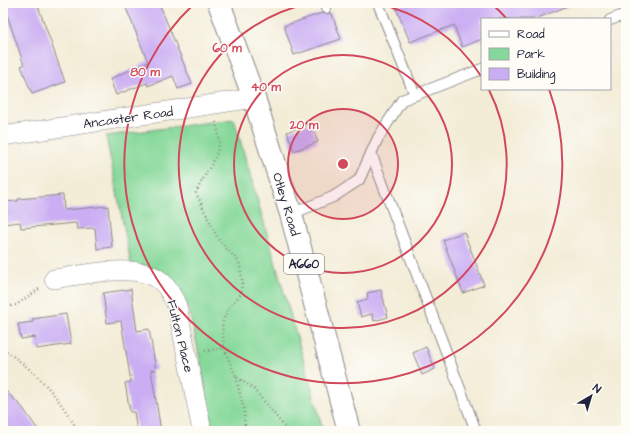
<svg xmlns="http://www.w3.org/2000/svg" width="629" height="434" viewBox="0 0 629 434" font-family="'Architects Daughter',sans-serif">
<style>
.green{fill:#85d899;stroke:#547d6a}
.building{fill:#caadf3}
.lines{fill:none;stroke-linecap:round;stroke-linejoin:round}
.service-casing{stroke:#8a8789;stroke-width:12}
.minor-casing{stroke:#8a8789;stroke-width:20}
.trunk-casing{stroke:#8a8789;stroke-width:24}
.path{stroke:#8a8789;stroke-width:2.5;stroke-dasharray:1 3;stroke-linecap:butt}
.service{stroke:#fff;stroke-width:10}
.minor{stroke:#fff;stroke-width:19}
.trunk{stroke:#fff;stroke-width:22}
.ring{fill:none;stroke:#d1495b;stroke-width:2}
.labels{text-anchor:middle;stroke-width:3;stroke-linejoin:round;paint-order:stroke}
.shield{fill:#fdfcf7;stroke:#646373;stroke-width:1}
.shield-label{font-size:12px;font-weight:bold;fill:#22223b}
.street-label{font-size:13px;fill:#22223b;stroke:#fdfcf7}
.centre{fill:#d1495b;stroke:#fdfcf7;stroke-width:2}
.ring-label{font-size:12px;text-anchor:middle;font-weight:bold;fill:#d1495b;stroke:#fdfcf7;stroke-width:3;stroke-linejoin:round;paint-order:stroke}
</style>
<rect width="100%" height="100%" fill="#fdfcf7"/>
<filter id="ink" filterUnits="userSpaceOnUse"><feTurbulence type="fractalNoise" baseFrequency=".025" numOctaves="2"/><feDisplacementMap in="SourceGraphic" scale="8" xChannelSelector="R" yChannelSelector="G"/><feConvolveMatrix kernelMatrix="1 2 1 2 8 2 1 2 1" color-interpolation-filters="sRGB"/></filter>
<filter id="wash" filterUnits="userSpaceOnUse"><feTurbulence type="fractalNoise" baseFrequency=".012" numOctaves="4" result="noise"/><feDisplacementMap in="SourceGraphic" scale="16" xChannelSelector="R" yChannelSelector="G"/><feGaussianBlur stdDeviation="0.9" result="paint"/><feColorMatrix in="noise" values="0 0 0 0 0 0 0 0 0 0 0 0 0 0 0 0 0 1.4 0 .05"/><feComposite in="paint" operator="in"/></filter>
<g filter="url(#wash)">
<rect width="100%" height="100%" fill="#f3ecd7"/>
<path class="green" d="M234,119L313,393L323,431H212C207,401 193,299 175,281C162,269 148,267 131,264L106,136Z"/>
<g id="blocks">
<g class="building">
<polygon points="3,3 37,3 65,82 32,94 21,66 24,65"/>
<polygon points="124,3 159,3 192,84 178,89 173,76 148,86 147,83 116,95 110,79 148,62"/>
<polygon points="394,3 573,3 573,4 535,19 482,19 482,39 462,47 454,25 410,42"/>
<polygon points="331,12 341,39 294,55 284,26 322,13 328,14"/>
<polygon points="311,123 318,142 294,151 287,132"/>
<polygon points="63,195 64,210 108,206 112,247 97,249 95,228 77,229 76,223 21,228 20,222 3,224 3,202 18,201 18,199"/>
<polygon points="464,232 484,285 463,293 443,240"/>
<polygon points="131,289 137,331 149,329 156,370 151,370 161,431 137,431 134,412 130,412 125,383 131,382 121,321 107,323 103,293"/>
<polygon points="381,290 388,317 374,321 372,314 361,317 357,302 368,299 367,293"/>
<polygon points="66,314 71,344 36,349 35,337 21,339 18,324 33,322 32,319"/>
<polygon points="426,347 435,369 422,375 413,353"/>
<polygon points="3,388 22,407 39,431 3,431"/>
</g>
</g>
</g>
<g filter="url(#ink)">
<use href="#blocks" fill-opacity="0" stroke="#8a8789" stroke-width="1"/>
<g class="lines">
<defs>
<g id="service">
<polyline points="324,3 326,8"/>
<polyline points="378,3 415,95"/>
<polyline points="610,20 626,14"/>
<polyline points="371,153 476,431"/>
<polyline points="291,214 333,197 359,180 378,138 402,100 482,69"/>
</g>
<g id="minor">
<polyline points="3,136 254,98"/>
<path d="M54,279C82,275 140,261 162,282C169,289 173,297 177,306L202,431"/>
</g>
<polyline id="trunk" points="219,3 254,98 291,214 349,431"/>
</defs>
<use href="#service" class="service-casing"/>
<use href="#minor" class="minor-casing"/>
<use href="#trunk" class="trunk-casing"/>
<g class="path">
<path d="M216,122C217,127 219,133 219,138C220,158 203,175 196,193L218,239L239,262L242,278L241,294L229,307L222,323L224,348L236,377L253,388L288,431"/>
<polyline points="3,307 16,305 39,289"/>
<path d="M3,349C39,374 56,393 78,431"/>
<polyline points="205,351 224,348"/>
<polyline points="236,377 244,410 245,431"/>
</g>
<use href="#service" class="service"/>
<use href="#minor" class="minor"/>
<use href="#trunk" class="trunk"/>
</g>
</g>
<circle cx="343" cy="164" r="55" fill="#d1495b" fill-opacity=".12"/>
<g class="ring">
<circle cx="343" cy="164" r="55"/>
<circle cx="343" cy="164" r="109"/>
<path d="M374 3A164 164 0 0 1 481 76M489 90A164 164 0 1 1 312 3"/>
<path d="M492 4A219 219 0 0 1 507 19M549 89A219 219 0 1 1 194 4"/>
</g>
<g class="labels">
<rect class="shield" x="284" y="254" width="40" height="20" rx="3"/>
<g class="shield-label">
<text x="304" y="268">A660</text>
</g>
<g class="street-label">
<text transform="translate(128 117) rotate(-8)" y="5">Ancaster Road</text>
<text transform="translate(287 204) rotate(73)" y="5">Otley Road</text>
<text transform="translate(181 336) rotate(76)" y="5">Fulton Place</text>
</g>
</g>
<circle cx="343" cy="164" r="6" class="centre"/>
<g class="ring-label">
<text x="227" y="52">60 m</text>
<text x="145" y="76">80 m</text>
<text x="266" y="91">40 m</text>
<text x="304" y="129">20 m</text>
</g>
<rect width="629" height="434" fill="none" stroke="#fdfcf7" stroke-width="16"/>
<rect x="481" y="18" width="130" height="72" fill="#fdfcf7" stroke="#a5a5ac"/>
<rect x="489" y="31" width="20" height="6" fill="#ffffff" stroke="#a5a5ac"/>
<text x="517" y="38" font-size="12" fill="#22223b">Road</text>
<rect x="489" y="48" width="20" height="12" fill="#85d899" stroke="#a5a5ac"/>
<text x="517" y="58" font-size="12" fill="#22223b">Park</text>
<rect x="489" y="68" width="20" height="12" fill="#caadf3" stroke="#a5a5ac"/>
<text x="517" y="78" font-size="12" fill="#22223b">Building</text>
<g transform="translate(591 396) rotate(38)" stroke="#fdfcf7" stroke-width="3" paint-order="stroke">
<path d="M0-3L7 15L0 10L-7 15Z" fill="#22223b"/>
<text y="-6" font-size="11" font-weight="bold" text-anchor="middle" fill="#22223b">N</text>
</g>
</svg>
